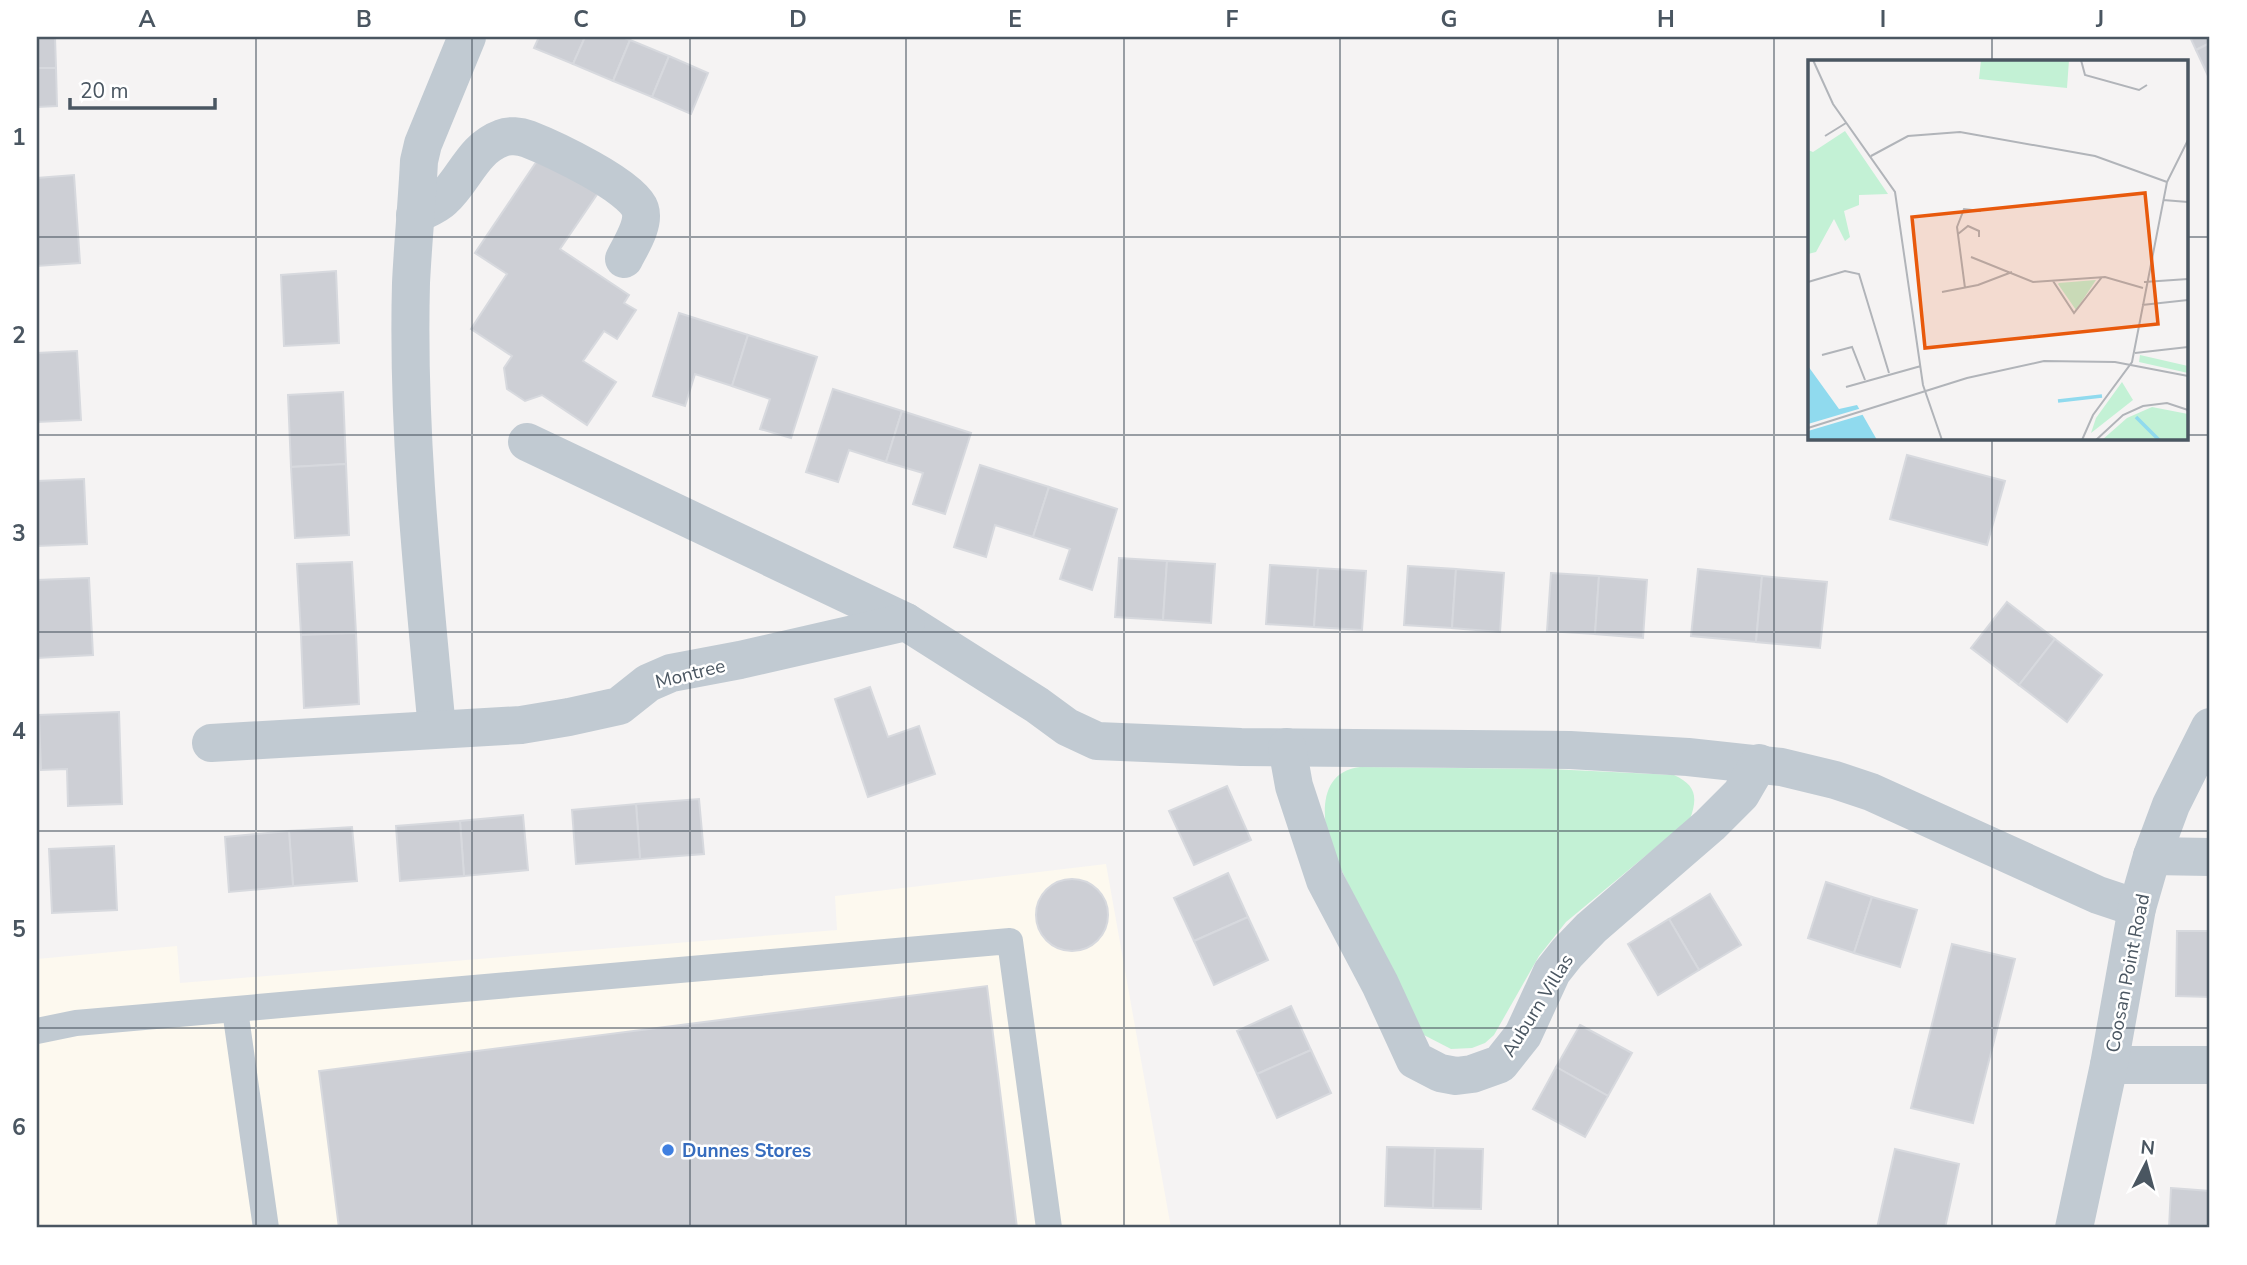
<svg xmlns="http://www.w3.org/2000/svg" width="2247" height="1265" viewBox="0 0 2247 1265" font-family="'Nunito Sans',sans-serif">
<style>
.commercial{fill:#fdf9ef}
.green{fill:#c3f1d5}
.building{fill:#cdcfd5;stroke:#d7d9de;stroke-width:2}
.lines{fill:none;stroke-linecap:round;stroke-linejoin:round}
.service{stroke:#c1cad2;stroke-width:26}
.minor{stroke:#c1cad2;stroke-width:38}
.tertiary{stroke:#c1cad2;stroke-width:38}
.grid{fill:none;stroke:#4a5661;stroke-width:2;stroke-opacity:0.55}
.shop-dot{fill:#3f7fe0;stroke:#fff;stroke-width:2.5}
.labels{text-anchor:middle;stroke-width:5;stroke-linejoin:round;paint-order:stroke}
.street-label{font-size:19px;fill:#4a5661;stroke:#fff}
.shop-label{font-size:19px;font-weight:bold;fill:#366cbe;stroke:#fff;text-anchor:start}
.inset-river{fill:none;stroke:#90daee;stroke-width:3.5}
.inset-road{fill:none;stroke:#b1b4b9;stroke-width:2}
.view{fill:#e8590c;fill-opacity:0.15;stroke:#e8590c;stroke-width:3.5}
.inset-edge{fill:none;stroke:#4a5661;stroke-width:3.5}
.neatline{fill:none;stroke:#4a5661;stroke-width:2.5}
.grid-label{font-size:23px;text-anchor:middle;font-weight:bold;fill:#4a5661}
</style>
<rect width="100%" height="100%" fill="#f5f3f3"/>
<polygon class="commercial" points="1106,864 1171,1228 37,1228 37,959 177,946 180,983 837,930 835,896"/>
<path class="green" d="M1360,767L1550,769L1674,775C1696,785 1698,797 1690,819L1566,922L1539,956L1494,1035L1485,1043L1472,1048L1451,1049L1420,1033L1329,844C1322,814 1319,772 1360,767Z"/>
<g class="building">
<polygon points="37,37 55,37 56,68 37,68"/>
<polygon points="539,37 585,37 573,64 534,48"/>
<polygon points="585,37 622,37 630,40 613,81 573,64"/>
<polygon points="2190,37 2210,37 2210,43 2196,50"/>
<polygon points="630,40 669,56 652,97 613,81"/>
<polygon points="2210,43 2210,80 2196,50"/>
<polygon points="669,56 708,73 691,114 652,97"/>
<polygon points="37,68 56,68 57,106 37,107"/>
<polygon points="541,155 598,193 560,249 629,295 624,303 636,310 617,339 604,331 583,361 616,382 587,425 542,395 525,401 507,389 504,368 512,356 471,329 507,274 475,253"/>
<polygon points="74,175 80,263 37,266 37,178"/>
<polygon points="336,271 339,343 284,346 281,275"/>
<polygon points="679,313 748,335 732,386 695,374 685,406 653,396"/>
<polygon points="748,335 817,357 791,438 760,429 770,399 732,386"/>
<polygon points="77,351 81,420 37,422 37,353"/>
<polygon points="833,389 902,411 886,462 849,450 838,482 806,472"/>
<polygon points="343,392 346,464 291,467 288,395"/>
<polygon points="902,411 971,433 945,514 913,504 923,473 886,462"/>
<polygon points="1907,455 2005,481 1987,545 1890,519"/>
<polygon points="346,464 349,535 295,538 291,467"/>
<polygon points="980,465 1049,487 1033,537 995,525 986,557 954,547"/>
<polygon points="84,479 87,544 37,546 37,481"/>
<polygon points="1049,487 1117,509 1092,590 1060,579 1070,549 1033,537"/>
<polygon points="1119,558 1167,561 1163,620 1115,617"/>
<polygon points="1167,561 1215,564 1211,623 1163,620"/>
<polygon points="352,562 356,633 301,635 297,564"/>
<polygon points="1270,565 1318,568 1314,627 1266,624"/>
<polygon points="1408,566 1456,569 1452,628 1404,625"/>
<polygon points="1318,568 1366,571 1362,630 1314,627"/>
<polygon points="1456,569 1504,573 1500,632 1452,628"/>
<polygon points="1698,569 1762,576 1756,642 1691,636"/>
<polygon points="1551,573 1599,576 1595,634 1547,631"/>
<polygon points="1599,576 1647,580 1643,638 1595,634"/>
<polygon points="1762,576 1827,582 1820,648 1756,642"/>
<polygon points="89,578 93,655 37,658 37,580"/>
<polygon points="2007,602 2055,639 2019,685 1971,648"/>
<polygon points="356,633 359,704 304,708 301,635"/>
<polygon points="2055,639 2102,675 2067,722 2019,685"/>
<polygon points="870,687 888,737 919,726 935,774 868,797 835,699"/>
<polygon points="119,712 122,804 68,806 67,769 41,770 39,715"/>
<polygon points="1227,786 1251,840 1194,865 1169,811"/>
<polygon points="699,799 704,854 640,859 636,804"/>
<polygon points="636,804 640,859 576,864 572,810"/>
<polygon points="523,815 528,870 464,876 460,821"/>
<polygon points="460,821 464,876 400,881 396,826"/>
<polygon points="352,827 357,881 293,886 289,831"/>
<polygon points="289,831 293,886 229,892 225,837"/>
<polygon points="114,846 117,910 52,913 49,849"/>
<polygon points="1228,873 1248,917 1194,941 1174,898"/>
<circle cx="1072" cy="915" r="36"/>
<polygon points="1826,882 1872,897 1854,953 1808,938"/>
<polygon points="1710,894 1741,945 1699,970 1669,919"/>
<polygon points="1872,897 1917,910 1900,967 1854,953"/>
<polygon points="1248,917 1268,960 1214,985 1194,941"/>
<polygon points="1669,919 1699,970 1658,995 1628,944"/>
<polygon points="2177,931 2210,931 2210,997 2176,996"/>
<polygon points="1952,944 2015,959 1973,1123 1911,1108"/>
<polygon points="987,986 1017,1228 339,1228 319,1071"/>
<polygon points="1291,1006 1311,1050 1257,1074 1237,1031"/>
<polygon points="1580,1025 1632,1053 1608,1096 1556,1067"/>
<polygon points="1311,1050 1331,1093 1277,1118 1257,1074"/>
<polygon points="1556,1067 1608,1096 1585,1137 1533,1109"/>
<polygon points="1387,1147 1435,1148 1433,1208 1385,1206"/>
<polygon points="1435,1148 1483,1149 1481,1209 1433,1208"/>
<polygon points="1895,1149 1959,1164 1945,1228 1877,1228"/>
<polygon points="2171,1188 2210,1191 2210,1228 2169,1228"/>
</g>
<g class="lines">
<g class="service">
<polyline points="235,1010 266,1228"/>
<polyline points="37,1031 76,1023 1010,941 1049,1228"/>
</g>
<g class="minor">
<path d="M415,215C424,210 436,206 443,199C465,179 472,149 502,138C509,135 520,136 528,139C551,148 633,186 640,209C645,224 631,245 624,259"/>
<polyline points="527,442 906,622 1037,705 1067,727 1097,741 1241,747 1570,750 1688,757 1781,767 1835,780 1871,792 2098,895 2137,908"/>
<path d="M437,729C423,581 407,432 411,283C413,242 417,202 419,161L423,144L467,37"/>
<polyline points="211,743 521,725 569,717 619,706 648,683 671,673 740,660 906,622"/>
<polyline points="1287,747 1294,786 1325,880 1380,984 1415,1060 1440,1073 1456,1076 1472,1074 1500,1064 1523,1035 1552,972 1567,953 1591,928 1710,825 1741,794 1759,763"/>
<polyline points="2152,856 2210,857"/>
<polyline points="2109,1065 2210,1065"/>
</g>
<polyline class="tertiary" points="2074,1228 2109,1065 2137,908 2152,856 2171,805 2210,727"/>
</g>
<path class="grid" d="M256,37V1228M472,37V1228M690,37V1228M906,37V1228M1124,37V1228M1340,37V1228M1558,37V1228M1774,37V1228M1992,37V61M37,237H1810M2186,237H2210M37,435H1810M2186,435H2210M1992,438V1228M37,632H2210M37,831H2210M37,1028H2210"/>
<circle class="shop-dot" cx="668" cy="1150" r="7"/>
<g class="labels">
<g class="street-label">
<text transform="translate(690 673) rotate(-14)" y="7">Montree</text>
<text transform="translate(2127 973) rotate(-79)" y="7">Coosan Point Road</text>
<text transform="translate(1537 1005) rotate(-58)" y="7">Auburn Villas</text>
</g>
<g class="shop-label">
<text x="682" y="1157">Dunnes Stores</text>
</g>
</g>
<g transform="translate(1808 60)">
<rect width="380" height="380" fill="#f5f3f3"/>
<path d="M173,0H261L259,28L171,19ZM37,71L80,134L51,135V145L36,151L42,177L37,181L26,159L8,192L0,194V90L5,92ZM288,220L268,250L250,224L251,223ZM332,295L380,306V313L331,302ZM314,322L325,340L283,373L288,358ZM344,347L380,354V380H294L319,358Z" fill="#c3f1d5"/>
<path d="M0,306L31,349L49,345L69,380H0Z" fill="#90daee"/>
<path d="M54,348L57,354L0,371V364Z" fill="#f5f3f3"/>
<path class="inset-river" d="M250,341L294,336M328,357L351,380"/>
<path class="inset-road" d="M5,0L25,44L87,132L115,325L134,380M273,0L277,15L331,30L339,25M17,76L38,63M63,96L100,76L152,72L287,96L359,122M355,140L380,142M150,174L160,166L171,171V177M163,197L225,222L297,217L335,228M245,221L266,253L294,217M0,222L37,211L51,214L81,313M336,222L380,219M157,228L149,167L156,149L173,151M134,232L170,225L204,212M334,245L380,240M327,293L380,287M14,295L44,287L57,320M38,327L113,306M0,368L159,318L236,301L307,302L380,316M274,380L285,355L324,302L359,122L380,80M288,380L315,355L335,346L359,343L380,350"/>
<path class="view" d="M337,133L350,264L117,288L104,157Z"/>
<rect width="380" height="380" class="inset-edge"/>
</g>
<rect width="2247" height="1265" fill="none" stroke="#ffffff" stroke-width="77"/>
<g transform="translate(2146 1164) rotate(6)" stroke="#ffffff" stroke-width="5" paint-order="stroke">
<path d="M0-5L12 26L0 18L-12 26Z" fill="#4a5661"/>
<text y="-10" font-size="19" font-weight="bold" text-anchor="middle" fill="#4a5661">N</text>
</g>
<path d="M70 98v10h145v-10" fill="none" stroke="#4a5661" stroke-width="3.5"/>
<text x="80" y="98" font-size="21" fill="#4a5661" stroke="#ffffff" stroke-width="5" paint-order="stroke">20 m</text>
<rect x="38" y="38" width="2170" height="1188" class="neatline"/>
<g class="grid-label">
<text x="147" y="27">A</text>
<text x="364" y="27">B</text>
<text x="581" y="27">C</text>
<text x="798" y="27">D</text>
<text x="1015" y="27">E</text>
<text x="1232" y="27">F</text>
<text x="1449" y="27">G</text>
<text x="1666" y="27">H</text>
<text x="1883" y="27">I</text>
<text x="2100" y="27">J</text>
<text x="19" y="145">1</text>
<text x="19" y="343">2</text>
<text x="19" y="541">3</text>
<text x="19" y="739">4</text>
<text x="19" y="937">5</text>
<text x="19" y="1135">6</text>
</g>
</svg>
